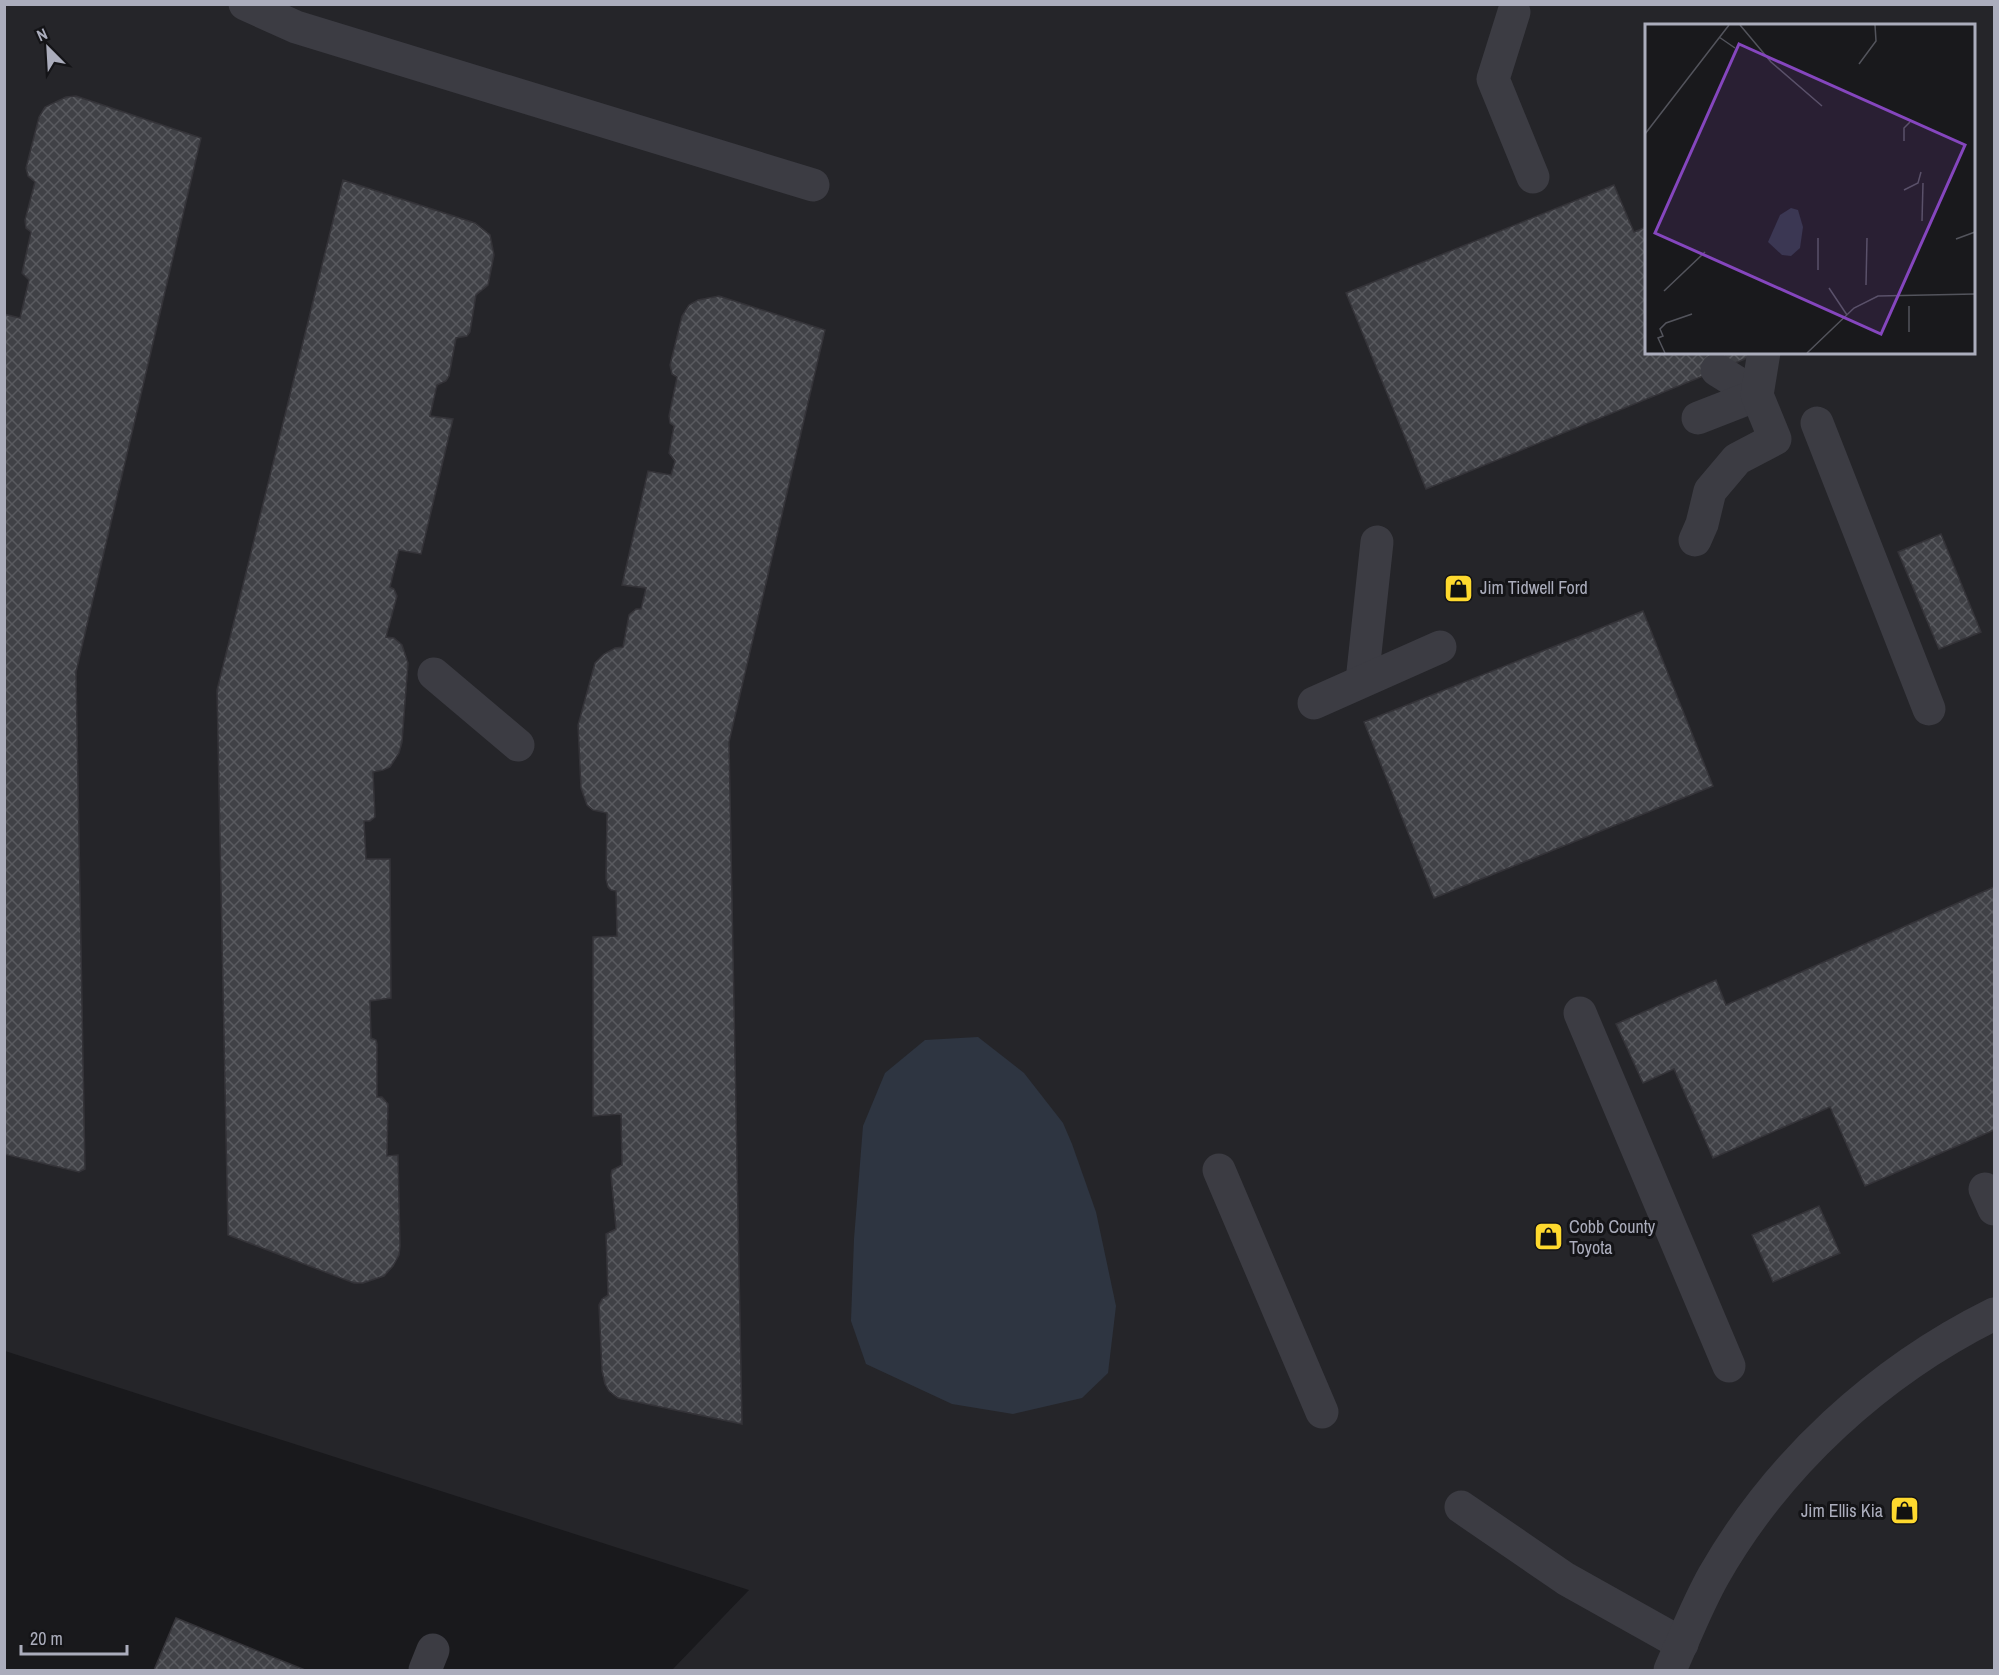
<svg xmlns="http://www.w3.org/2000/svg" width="1999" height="1675" viewBox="0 0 1999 1675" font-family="'Archivo Narrow',sans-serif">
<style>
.built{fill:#252529;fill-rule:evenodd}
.water{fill:#2e3541}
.building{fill:url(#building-cross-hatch);stroke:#343338;stroke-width:1.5}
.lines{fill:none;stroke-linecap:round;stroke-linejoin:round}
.minor{stroke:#3c3c43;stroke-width:33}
.labels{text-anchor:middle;stroke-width:6;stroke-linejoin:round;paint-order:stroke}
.poi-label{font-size:18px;fill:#abadbc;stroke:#141417;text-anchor:start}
.inset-road{fill:none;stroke:#53545c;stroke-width:1.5}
.view{fill:#8546be;fill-opacity:0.15;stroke:#8546be;stroke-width:3}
.inset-edge{fill:none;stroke:#abadbc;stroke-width:3}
</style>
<defs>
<pattern id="building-cross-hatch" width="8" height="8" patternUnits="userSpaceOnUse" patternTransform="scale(1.5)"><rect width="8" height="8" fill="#404146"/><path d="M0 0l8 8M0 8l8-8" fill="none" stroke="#595a5f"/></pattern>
</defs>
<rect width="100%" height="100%" fill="#19191c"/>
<path class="built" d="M5,5H1994V1670H672L749,1590L5,1351ZM1646,26H1974V352H1646Z"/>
<polygon class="water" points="978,1037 1024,1073 1063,1123 1072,1144 1096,1212 1116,1306 1108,1373 1082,1398 1013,1414 952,1404 866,1364 851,1321 854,1239 863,1126 885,1073 925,1040"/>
<g class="building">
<polygon points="76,96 201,138 76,672 85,1169 79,1172 4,1154 4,314 20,318 29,280 22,273 31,232 26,228 25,220 35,182 28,176 26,168 39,117 45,107 66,97"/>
<polygon points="343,180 475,223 490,235 494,255 488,285 476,295 470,332 467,336 456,338 449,376 446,381 437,385 430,416 453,419 421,554 399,550 390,587 394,589 397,596 386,637 394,638 402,645 408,663 402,742 399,753 390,767 383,770 373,772 375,817 370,821 364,821 366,859 390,859 391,998 370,1001 371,1038 376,1040 377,1044 377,1097 382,1097 388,1104 387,1156 398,1155 400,1246 399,1255 393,1266 384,1276 363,1283 354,1283 228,1235 217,690"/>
<polygon points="1614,185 1634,232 1646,227 1646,352 1762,352 1426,489 1346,293"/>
<polygon points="719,296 825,330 729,742 742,1424 618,1398 609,1391 605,1384 602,1371 599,1305 602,1299 608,1295 606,1234 616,1229 611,1175 612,1170 622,1165 621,1114 593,1116 593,937 617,936 616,891 611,890 608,887 606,879 607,813 593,810 587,805 581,788 578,725 595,663 604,654 615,648 623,647 629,615 636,609 641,609 646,588 622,585 648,471 671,475 675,461 669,453 674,426 670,423 669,416 677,377 672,374 670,365 682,316 689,305 698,300"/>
<polygon points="1941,534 1981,632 1939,649 1898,552"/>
<polygon points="1643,611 1713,786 1434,898 1364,722"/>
<polygon points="1994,887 1994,1130 1865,1186 1830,1107 1713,1158 1674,1069 1643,1083 1616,1024 1716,980 1726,1005"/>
<polygon points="1819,1206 1840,1253 1773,1282 1752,1235"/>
<polygon points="176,1618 305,1670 154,1670"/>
</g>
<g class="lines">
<g class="minor">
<polyline points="245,4 296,27 813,185"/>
<polyline points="1514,12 1493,79 1533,177"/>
<polyline points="1717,370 1757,395"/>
<polyline points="1698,418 1757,395"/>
<polyline points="1817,423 1929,709"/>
<polyline points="1695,540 1702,524 1710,491 1737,459 1775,439 1757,395 1764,352"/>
<polyline points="434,674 518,745"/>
<polyline points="1362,681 1377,542"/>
<polyline points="1314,703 1440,647"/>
<polyline points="1580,1013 1729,1366"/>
<polyline points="1219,1170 1322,1412"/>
<polyline points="1985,1189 1994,1209"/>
<polyline points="1461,1507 1566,1579 1682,1644"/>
<polyline points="425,1670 433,1650"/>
<path d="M1670,1670C1684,1639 1697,1605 1714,1575C1778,1463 1879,1371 1994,1314"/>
</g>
</g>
<defs>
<symbol id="shop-square" viewBox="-11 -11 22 22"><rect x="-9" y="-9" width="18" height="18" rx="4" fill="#fed92e" stroke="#141417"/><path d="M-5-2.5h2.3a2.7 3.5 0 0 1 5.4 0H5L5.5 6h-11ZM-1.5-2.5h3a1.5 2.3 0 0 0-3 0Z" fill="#111"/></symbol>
</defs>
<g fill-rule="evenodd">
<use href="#shop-square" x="1442" y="572" width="33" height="33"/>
<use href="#shop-square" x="1532" y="1220" width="33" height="33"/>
<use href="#shop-square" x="1888" y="1494" width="33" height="33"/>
</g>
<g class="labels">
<g class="poi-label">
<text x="1480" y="594">Jim Tidwell Ford</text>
<text x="1569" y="1233">Cobb County<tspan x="1569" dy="21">Toyota</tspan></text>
<text x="1883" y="1517" text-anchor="end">Jim Ellis Kia</text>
</g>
</g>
<g transform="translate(1645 24)">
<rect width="330" height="330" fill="#19191c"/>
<path d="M146,184L153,186L158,203L155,224L146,232L137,231L123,218L135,191Z" fill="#2e3541"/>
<path class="inset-road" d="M95,1L126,38L177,82M74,13L90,24M214,40L231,17L230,1M0,110L84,1M259,117V104L265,98M259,166L273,159L276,148M277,197L278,159M311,215L330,208M173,246V214M221,261L222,214M184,264L202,291M19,267L60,228M264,308V282M20,329L13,314L18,312L15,305L21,299L47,290M162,329L209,284L233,272L330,270"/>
<path class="view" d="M94,20L320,121L236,310L10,209Z"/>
<rect width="330" height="330" class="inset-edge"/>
</g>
<rect width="1999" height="1675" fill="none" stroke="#abadbc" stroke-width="12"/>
<g transform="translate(48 48) rotate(336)" stroke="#141417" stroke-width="4.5" paint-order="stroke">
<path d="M0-4.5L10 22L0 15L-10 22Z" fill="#abadbc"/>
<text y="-9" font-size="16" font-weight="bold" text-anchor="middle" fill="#abadbc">N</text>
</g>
<path d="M21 1645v9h106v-9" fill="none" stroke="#abadbc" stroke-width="3"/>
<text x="30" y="1645" font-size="18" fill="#abadbc" stroke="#141417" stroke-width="4.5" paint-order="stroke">20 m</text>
</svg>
